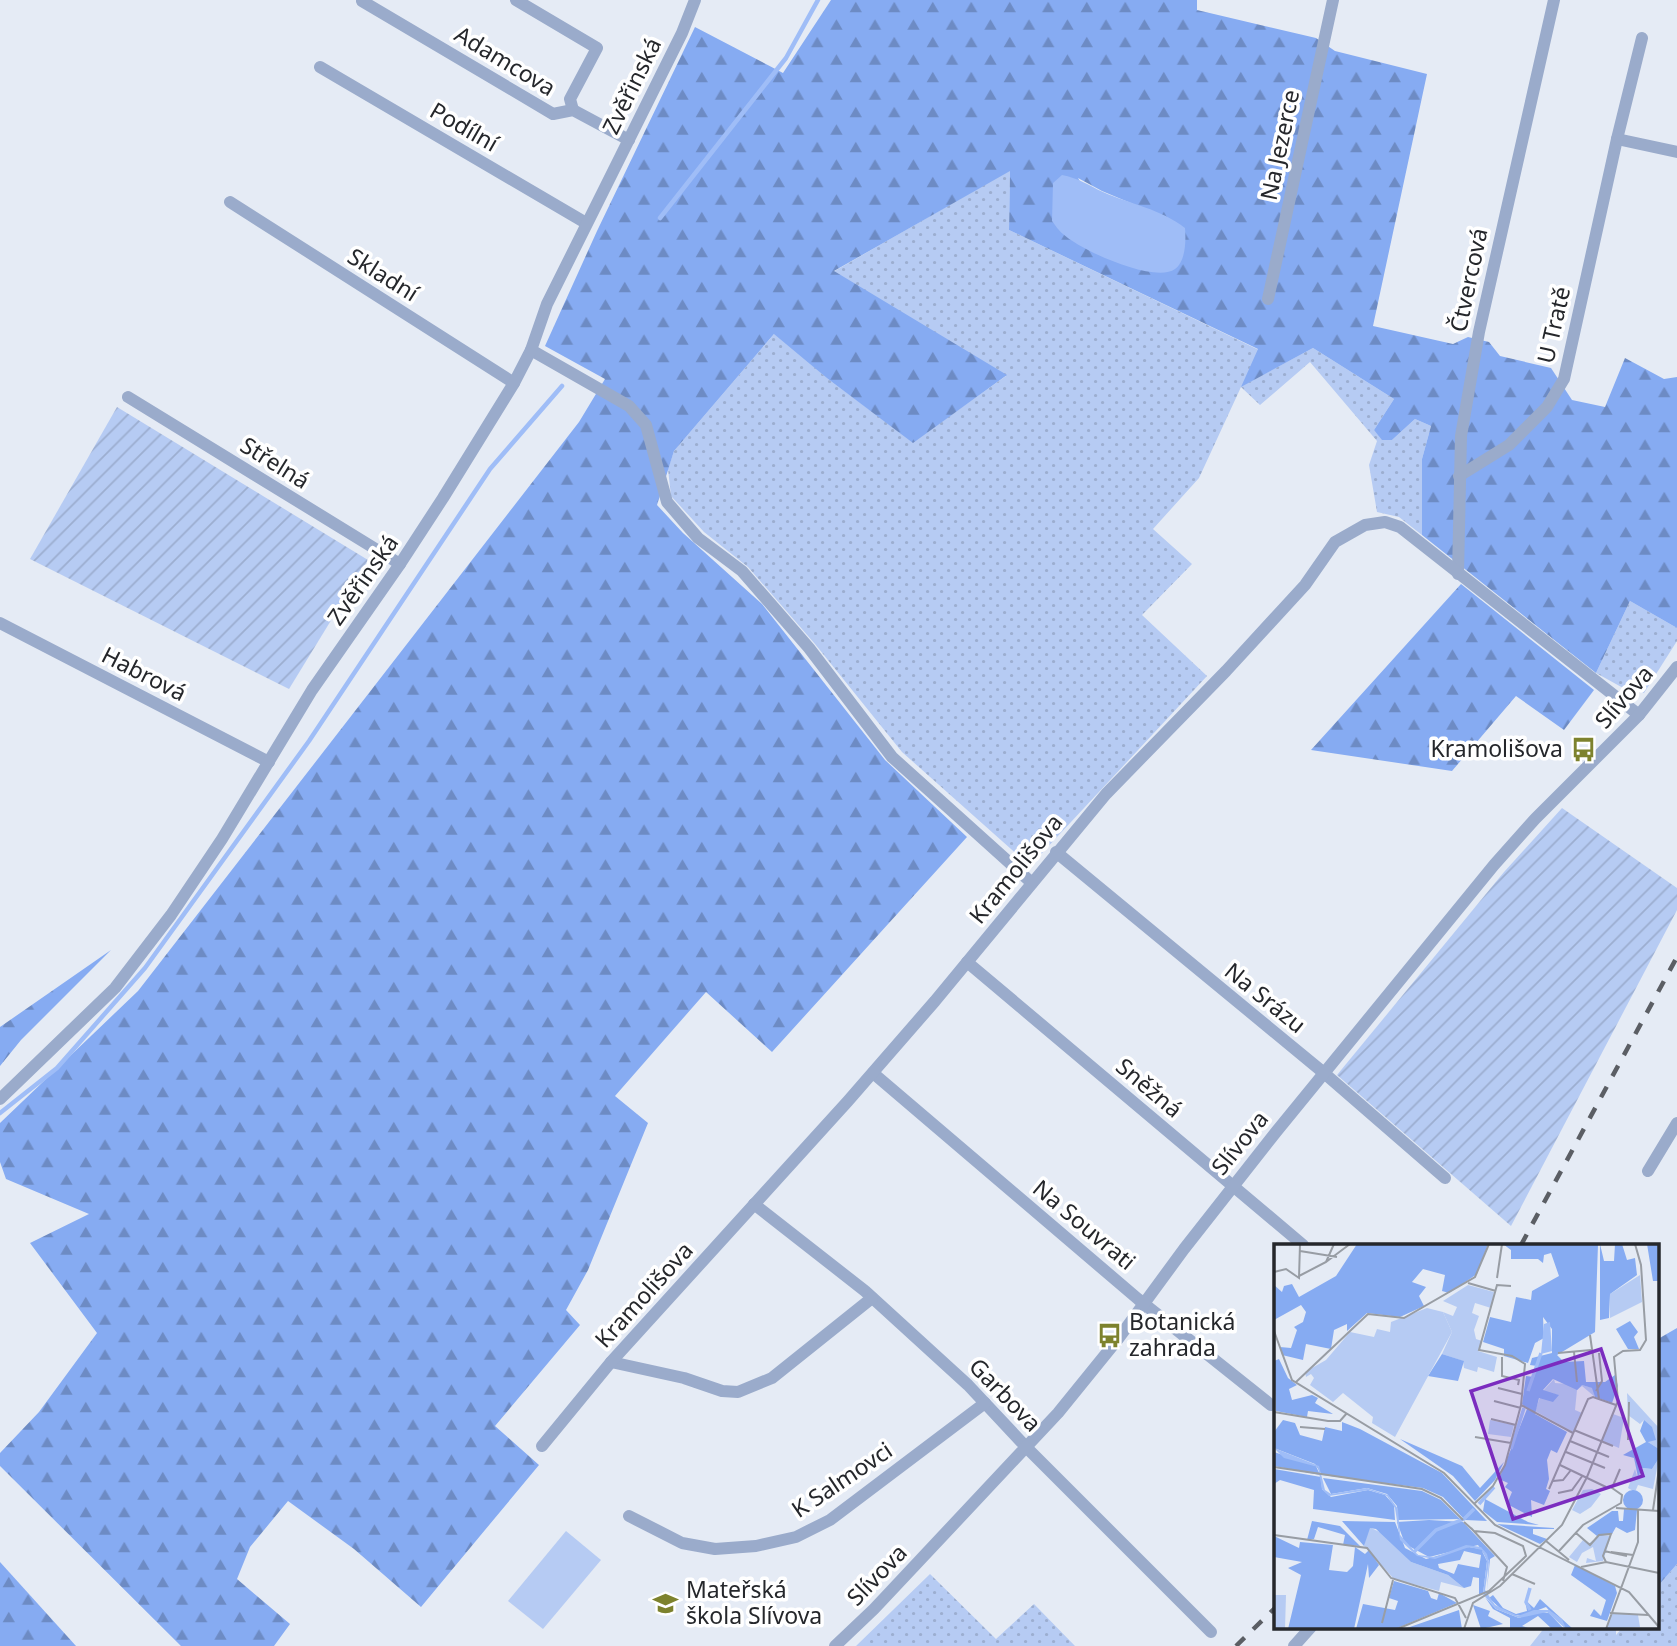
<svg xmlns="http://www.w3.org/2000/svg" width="1677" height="1646" viewBox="0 0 1677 1646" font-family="'Noto Sans',sans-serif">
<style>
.grass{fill:url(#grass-dots)}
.forest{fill:url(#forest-firs);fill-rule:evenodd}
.park{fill:#b6cbf3}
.garden{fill:url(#garden-furrows)}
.water{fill:#9fbdf7}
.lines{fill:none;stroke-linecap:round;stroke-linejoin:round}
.stream{stroke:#9fbdf7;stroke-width:4.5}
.minor{stroke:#9aabcb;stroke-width:12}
.rail{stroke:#5b5e64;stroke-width:4.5;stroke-dasharray:12 12;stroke-linecap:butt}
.labels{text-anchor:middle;stroke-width:7;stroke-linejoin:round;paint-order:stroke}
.street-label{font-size:23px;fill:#25272b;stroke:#fff}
.poi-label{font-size:23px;fill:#25272b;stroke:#fff;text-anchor:start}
.inset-river{fill:none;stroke:#9fbdf7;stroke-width:3.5}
.inset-road{fill:none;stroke:#989da4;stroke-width:2}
.view{fill:#7b2cbf;fill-opacity:0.15;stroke:#7b2cbf;stroke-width:3.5}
.inset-edge{fill:none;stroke:#25272b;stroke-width:3.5}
</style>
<defs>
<pattern id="grass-dots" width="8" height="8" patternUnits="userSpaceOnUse" patternTransform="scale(1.75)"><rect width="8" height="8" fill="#b6cbf3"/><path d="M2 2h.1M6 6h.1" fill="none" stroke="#9caed0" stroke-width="1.8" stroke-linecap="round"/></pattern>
<pattern id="forest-firs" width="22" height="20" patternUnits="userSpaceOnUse" patternTransform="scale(1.75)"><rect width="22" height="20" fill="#86abf2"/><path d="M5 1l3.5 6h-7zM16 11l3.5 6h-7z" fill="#6d8bc4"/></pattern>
<pattern id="garden-furrows" width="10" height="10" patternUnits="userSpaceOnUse" patternTransform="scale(1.75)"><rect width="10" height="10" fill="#b6cbf3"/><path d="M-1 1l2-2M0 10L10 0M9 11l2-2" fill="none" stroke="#9caed0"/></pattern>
</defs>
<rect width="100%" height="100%" fill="#e5ebf5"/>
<g class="grass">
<polygon points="1010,170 1009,230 1259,350 1242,386 1313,348 1394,399 1374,430 1392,440 1415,419 1431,426 1422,459 1422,535 1399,517 1377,512 1369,465 1377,441 1310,362 1260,405 1241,387 1199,478 1153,529 1192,564 1142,615 1207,676 1030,866 902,752 815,644 748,567 704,532 671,496 668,469 674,451 775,333 828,379 913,442 1006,376 833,272"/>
<polygon points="1630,601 1677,628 1677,641 1644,693 1625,689 1596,673"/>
<polygon points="1677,1564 1677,1646 1530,1646 1545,1627 1616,1627 1616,1635 1623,1627 1658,1627 1658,1586"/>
<polygon points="930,1574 996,1639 1034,1604 1075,1646 856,1646"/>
</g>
<g class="forest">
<path d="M831,0H1197V10L1316,38L1335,51L1427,74L1373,326L1453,344L1468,337L1489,342L1500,356L1551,368L1572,400L1605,407L1625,358L1664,379L1677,377V628L1630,601L1596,673L1422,535V459L1431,426L1415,419L1392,440H1382L1374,430L1394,399L1313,348L1241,387L1258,349L1009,230L1010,171L834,271L1007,375L913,443L828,379L774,334L674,451L657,505L683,533L762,604L885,760L967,837L772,1052L706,992L615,1096L648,1123L588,1270L566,1310L580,1325L495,1426L539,1465L421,1607L354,1549L288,1501L250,1547L237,1579L290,1624L274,1646H181L0,1466V1453L39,1412L97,1333L30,1243L89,1214L6,1179L0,1162V1123L138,991L579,422L605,379L545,346L597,231L695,27L783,73ZM1078,178L1102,191L1133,204L1128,266Z"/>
<polygon points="1461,584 1594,690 1564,730 1516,696 1452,771 1311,750"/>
<polygon points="111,950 21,1040 0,1066 0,1027"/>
<polygon points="1677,1328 1677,1564 1658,1586 1658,1339"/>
<polygon points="0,1562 76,1646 0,1646"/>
</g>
<polygon class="park" points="566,1531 601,1560 543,1629 508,1601"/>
<g class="garden">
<polygon points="117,407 368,560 289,689 30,559"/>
<polygon points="1562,808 1677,888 1677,910 1511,1226 1337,1075 1504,872"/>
</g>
<path class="water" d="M1062,175C1078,178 1088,185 1103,192C1130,204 1161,209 1185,228C1186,240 1186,261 1175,269C1155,284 1080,250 1063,234C1059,231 1055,225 1052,221L1053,183Z"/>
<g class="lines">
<g class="stream">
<polyline points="660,218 786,58 818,0"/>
<polyline points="0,1113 57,1068 145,968 309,741 490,469 562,386"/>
</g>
<g class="minor">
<polyline points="516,0 597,48 570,99 573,110"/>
<polyline points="362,1 553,114 573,110 629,140"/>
<polyline points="320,67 586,223"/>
<polyline points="1617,139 1677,152"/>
<polyline points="230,202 514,383"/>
<polyline points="1268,299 1333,0"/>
<polyline points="531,350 629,406 646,425 667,502 698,538 742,571 809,648 892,757 1032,883"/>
<polyline points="128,397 400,564"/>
<polyline points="1459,476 1509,445 1547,407 1564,379 1617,139 1642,38"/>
<polyline points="1458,574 1461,436 1479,332 1554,0"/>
<polyline points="0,623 269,762"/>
<polyline points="1056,852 1324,1073 1445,1178"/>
<polyline points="967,962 1303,1245"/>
<polyline points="873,1073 1138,1299 1271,1405"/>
<polyline points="0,1099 115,988 171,915 222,839 312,690 400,564 443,498 514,383 531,350 547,304 682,33 695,0"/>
<polyline points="1648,1171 1677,1123"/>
<polyline points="754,1204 865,1291 968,1385 1027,1448 1211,1632"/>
<polyline points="611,1362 684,1378 722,1391 738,1392 772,1378 872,1298"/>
<polyline points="542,1446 611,1362 848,1101 935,1001 1106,794 1226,671 1305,585 1335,542 1365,525 1385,522 1400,527 1639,715"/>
<polyline points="629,1516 682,1543 715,1549 756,1546 796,1537 830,1520 985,1403"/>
<polyline points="835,1646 874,1609 1058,1413 1118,1339 1184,1249 1276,1132 1494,865 1535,819 1639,715 1677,667"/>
<polyline points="1294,1646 1311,1627"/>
</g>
<g class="rail">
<polyline points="1521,1245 1677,957"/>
<polyline points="1236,1646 1276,1607"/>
</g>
</g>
<defs>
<symbol id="bus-bare" viewBox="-9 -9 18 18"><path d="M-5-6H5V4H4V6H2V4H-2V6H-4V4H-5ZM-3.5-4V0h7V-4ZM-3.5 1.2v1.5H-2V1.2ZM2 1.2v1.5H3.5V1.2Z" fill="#7d822d" stroke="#fff" stroke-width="2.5" paint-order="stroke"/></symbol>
<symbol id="school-bare" viewBox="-9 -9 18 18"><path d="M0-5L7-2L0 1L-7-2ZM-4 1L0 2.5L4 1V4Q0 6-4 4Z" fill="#7d822d" stroke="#fff" stroke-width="2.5" paint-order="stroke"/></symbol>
</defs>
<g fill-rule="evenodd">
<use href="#bus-bare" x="1566" y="732" width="35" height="35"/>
<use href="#bus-bare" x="1092" y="1318" width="35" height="35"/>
<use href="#school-bare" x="648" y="1586" width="35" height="35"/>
</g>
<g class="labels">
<g class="street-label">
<text transform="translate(505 61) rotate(31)" y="8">Adamcova</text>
<text transform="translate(632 86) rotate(-64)" y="8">Zvěřinská</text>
<text transform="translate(464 127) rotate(30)" y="8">Podílní</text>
<text transform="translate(1280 145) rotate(-78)" y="8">Na Jezerce</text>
<text transform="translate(383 275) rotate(32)" y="8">Skladní</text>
<text transform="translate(1469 280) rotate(-78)" y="8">Čtvercová</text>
<text transform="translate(1554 325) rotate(-77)" y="8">U Tratě</text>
<text transform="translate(275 463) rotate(32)" y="8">Střelná</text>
<text transform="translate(363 580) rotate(-55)" y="8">Zvěřinská</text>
<text transform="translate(144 674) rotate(27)" y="8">Habrová</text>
<text transform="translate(1624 697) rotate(-49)" y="8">Slívova</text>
<text transform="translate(1016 869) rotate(-51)" y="8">Kramolišova</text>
<text transform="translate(1265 998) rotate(39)" y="8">Na Srázu</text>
<text transform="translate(1149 1088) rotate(40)" y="8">Sněžná</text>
<text transform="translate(1240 1143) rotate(-51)" y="8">Slívova</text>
<text transform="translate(1084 1225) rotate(40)" y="8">Na Souvrati</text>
<text transform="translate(644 1295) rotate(-48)" y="8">Kramolišova</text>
<text transform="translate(1005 1395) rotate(46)" y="8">Garbova</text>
<text transform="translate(842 1480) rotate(-34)" y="8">K Salmovci</text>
<text transform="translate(877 1575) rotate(-46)" y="8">Slívova</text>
</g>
<g class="poi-label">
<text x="1563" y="757" text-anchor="end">Kramolišova</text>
<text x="1129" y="1330">Botanická<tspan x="1129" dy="26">zahrada</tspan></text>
<text x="686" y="1598">Mateřská<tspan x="686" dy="26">škola Slívova</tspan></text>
</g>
</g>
<g transform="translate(1274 1244)">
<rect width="385" height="385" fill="#e5ebf5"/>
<path d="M366,31L368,58L336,74V50ZM194,41L220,48L217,64L201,59L198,69L205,72L200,86L202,95L208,97L204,107L223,113L220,128L204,123L203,128L190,124L189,117L168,110L178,88L169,68L179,72L183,63L169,57ZM280,135L281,139L308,141L319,144L321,153L308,142L303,146L301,166L308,169L299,188L261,167L266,153L284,151L269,147ZM353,149L385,184V205L374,198L370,176L366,180L354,171ZM385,214L379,245L364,241L361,248L354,244L361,225L363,232L367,224L378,225ZM318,245L327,250L317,263L306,270L298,266L309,246ZM95,283L114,292L137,318L174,331L190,344L167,338L165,347L120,335L90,302ZM327,291L337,292L329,317L312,319L313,314L322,317L319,303L308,309L303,318L295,313L309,296L314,300ZM0,351H12L11,385H0Z" fill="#b6cbf3"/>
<path d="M83,0H214L203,30L175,49L168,47L171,31L149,25L138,38L152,43L145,52L150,62L126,73L93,69L73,87V80L60,86L57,105L32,100L29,116L8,111L6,103L17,104L23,86L20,83L29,78L32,68L27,61L0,76V41L8,48L10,42L18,40L25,53L62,32ZM229,0H324L321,88L283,111L290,118L310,117L312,138H331L341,131L344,142L338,159L321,153L318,144L308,141L303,146L279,135L269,146L285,151L279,158L265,154L261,170L293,188L283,209L277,206L273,216L275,235L272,245L276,247L270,261L257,256L258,273L233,260L238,248L231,243L234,239L225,235L253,165L248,160L252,132L260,133L263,122L256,121L258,114L278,109V85L269,73L270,94L261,99L254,119L230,112V105L209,98L216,73L237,78L242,53L257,56L258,47L285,32L277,9L270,11L269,19L264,15H237V6ZM326,0L330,17H340L341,0H348L353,16L361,14L363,31L336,50L335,74L326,76ZM373,0H385V37H379ZM356,77L364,88L360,93L365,105H354L342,85ZM168,110L190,117L184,137L154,132ZM5,115L14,134L23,141L15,145L18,156L38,151L44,154L41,159L59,170L34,167L33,173L2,167L0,117ZM9,176L21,179L26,191L48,197L51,183L68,187V178L86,185L168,229L213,277L191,276L169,253L149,244L48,231L41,220L0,204V188ZM370,176L378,183L382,196L374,198L385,205V214L378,225L368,224L364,233L360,214L349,211L372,198L366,187ZM126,195L188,222L206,244L230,218L221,236L201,257L179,232ZM0,208L42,222L46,231L0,222ZM0,225L47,233L48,245L57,253L94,246L111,251L120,261L121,276L39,265L40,246L6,236L0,240ZM49,234L148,247L167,256L186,275L124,276L123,262L113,250L93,244L57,250ZM349 256a10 10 0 1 1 20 0a10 10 0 1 1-20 0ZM211,255L254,278L265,281L223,278L209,267ZM350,265L363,266L361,286L353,289L342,283L338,290L323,292L313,284L338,267H344L345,277H349ZM155,276L189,278L221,312L216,315L213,346L215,317L204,301L155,313L131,300L123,278ZM38,277L66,282L86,302L69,301L71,291L44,283L40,295L33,296ZM68,277L121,278L131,304L152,315L195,303L207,305L213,317L209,350L205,351V334L199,333L197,342L190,344L174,331L137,318L102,285L96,284L90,302ZM190,307L207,311L205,324L184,320L180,330L165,324L164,320L186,316ZM223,280L280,284V285H259V290L273,295L266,300ZM0,292L25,304L26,298L59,301L55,326L73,328L79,322L81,303L91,310L95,306L105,321L95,334L94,320L80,385H14L27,331L14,324L28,318L0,313ZM301,321L341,342L343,349L333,377L316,372L320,365L327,372L332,356L297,331ZM120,337L154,347L157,354L163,356L165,349L183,359L121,385H82L89,360L121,366L124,357L115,354ZM219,351L229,364L242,370L253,367L251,356L260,364L266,355L299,385H292L272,363L249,372L239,371L228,366L215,354ZM211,353L222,365L245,374L261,367L275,369L290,385H278L264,372L248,382L257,385H236V374L219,365ZM199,361L216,367L214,372L229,380L207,385ZM185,366L188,385H130Z" fill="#86abf2" fill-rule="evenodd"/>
<path d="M153,64L169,68L178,88L121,193L98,179L99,173L69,149L59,158L36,141L40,134L37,130L32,133L31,128L52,116L76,88L100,93L103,85L116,88L117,78ZM338,369L364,371L366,383L332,385Z" fill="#b6cbf3"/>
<path d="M339,170L350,174L345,204L328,197ZM216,176L240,181L237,193L214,190Z" fill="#b6cbf3"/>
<path d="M276,78L278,107L267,110L270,80ZM0,204L45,222L51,246L57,250L93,244L114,251L124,265L126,291L144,311L161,313L192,301L207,303L213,310L215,318L211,346L221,361L244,372L260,366H275L288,375L292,385L273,368L245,374L222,365L209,350L213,317L208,306L195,303L161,315L143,312L126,296L121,264L113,252L95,246L55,252L48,245L44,223L10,214Z" fill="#9fbdf7"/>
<path class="inset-river" d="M254,147L267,109M237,205L250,164M205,260L220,243M140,308L162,286L190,275L200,265M256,366L252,358L256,344"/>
<path class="inset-road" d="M26,7L63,13M52,18L76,0M0,28L12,25L25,34L26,0M25,32L52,18L60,0M223,34L228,0M194,39L222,47M0,87L18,136L170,229L221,281L355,348L385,383M316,91L325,155M300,108L303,138M284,109L317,106M228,113V132L245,136L244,141M22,138L94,70L130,74L201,33L215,0M0,142V165M224,144L248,150M322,147L328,137L325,109M220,157L247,164M247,161L299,189M0,168L54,177H66L73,169M217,175L242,181M26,183L51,185M300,186L339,202M201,193L237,199M354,196L355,158M296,197L335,213M292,208L331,224M286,221L332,243M0,223L148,245L167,254L189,276M279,237L289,236L297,226M275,245L314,155L319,153L342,161M284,249L298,246L309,231M200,260L219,242L231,221L247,161L251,120L238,112L205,106L223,41L237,42M342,264L385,267M379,266L385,225M197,284L233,323L229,337M302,289L316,301L325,291L337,290L329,312L332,318M0,291L93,304L117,334L181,354L192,374M272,297L295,316M285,307L309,281L347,259L348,251L338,244L346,225M330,307L353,312M337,308L359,311M307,323L332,318L385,329M238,330L261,340M336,369L374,371M108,379L119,336M123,385L215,347L252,312L249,302L221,289L200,287L190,278M190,385L199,359L226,342L288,281L313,233L344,157L340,113L349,107L366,106L372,96L367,21L361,0M332,385L364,298V265"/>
<path class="view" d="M327,105L369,232L239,275L197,147Z"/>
<rect width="385" height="385" class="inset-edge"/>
</g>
</svg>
